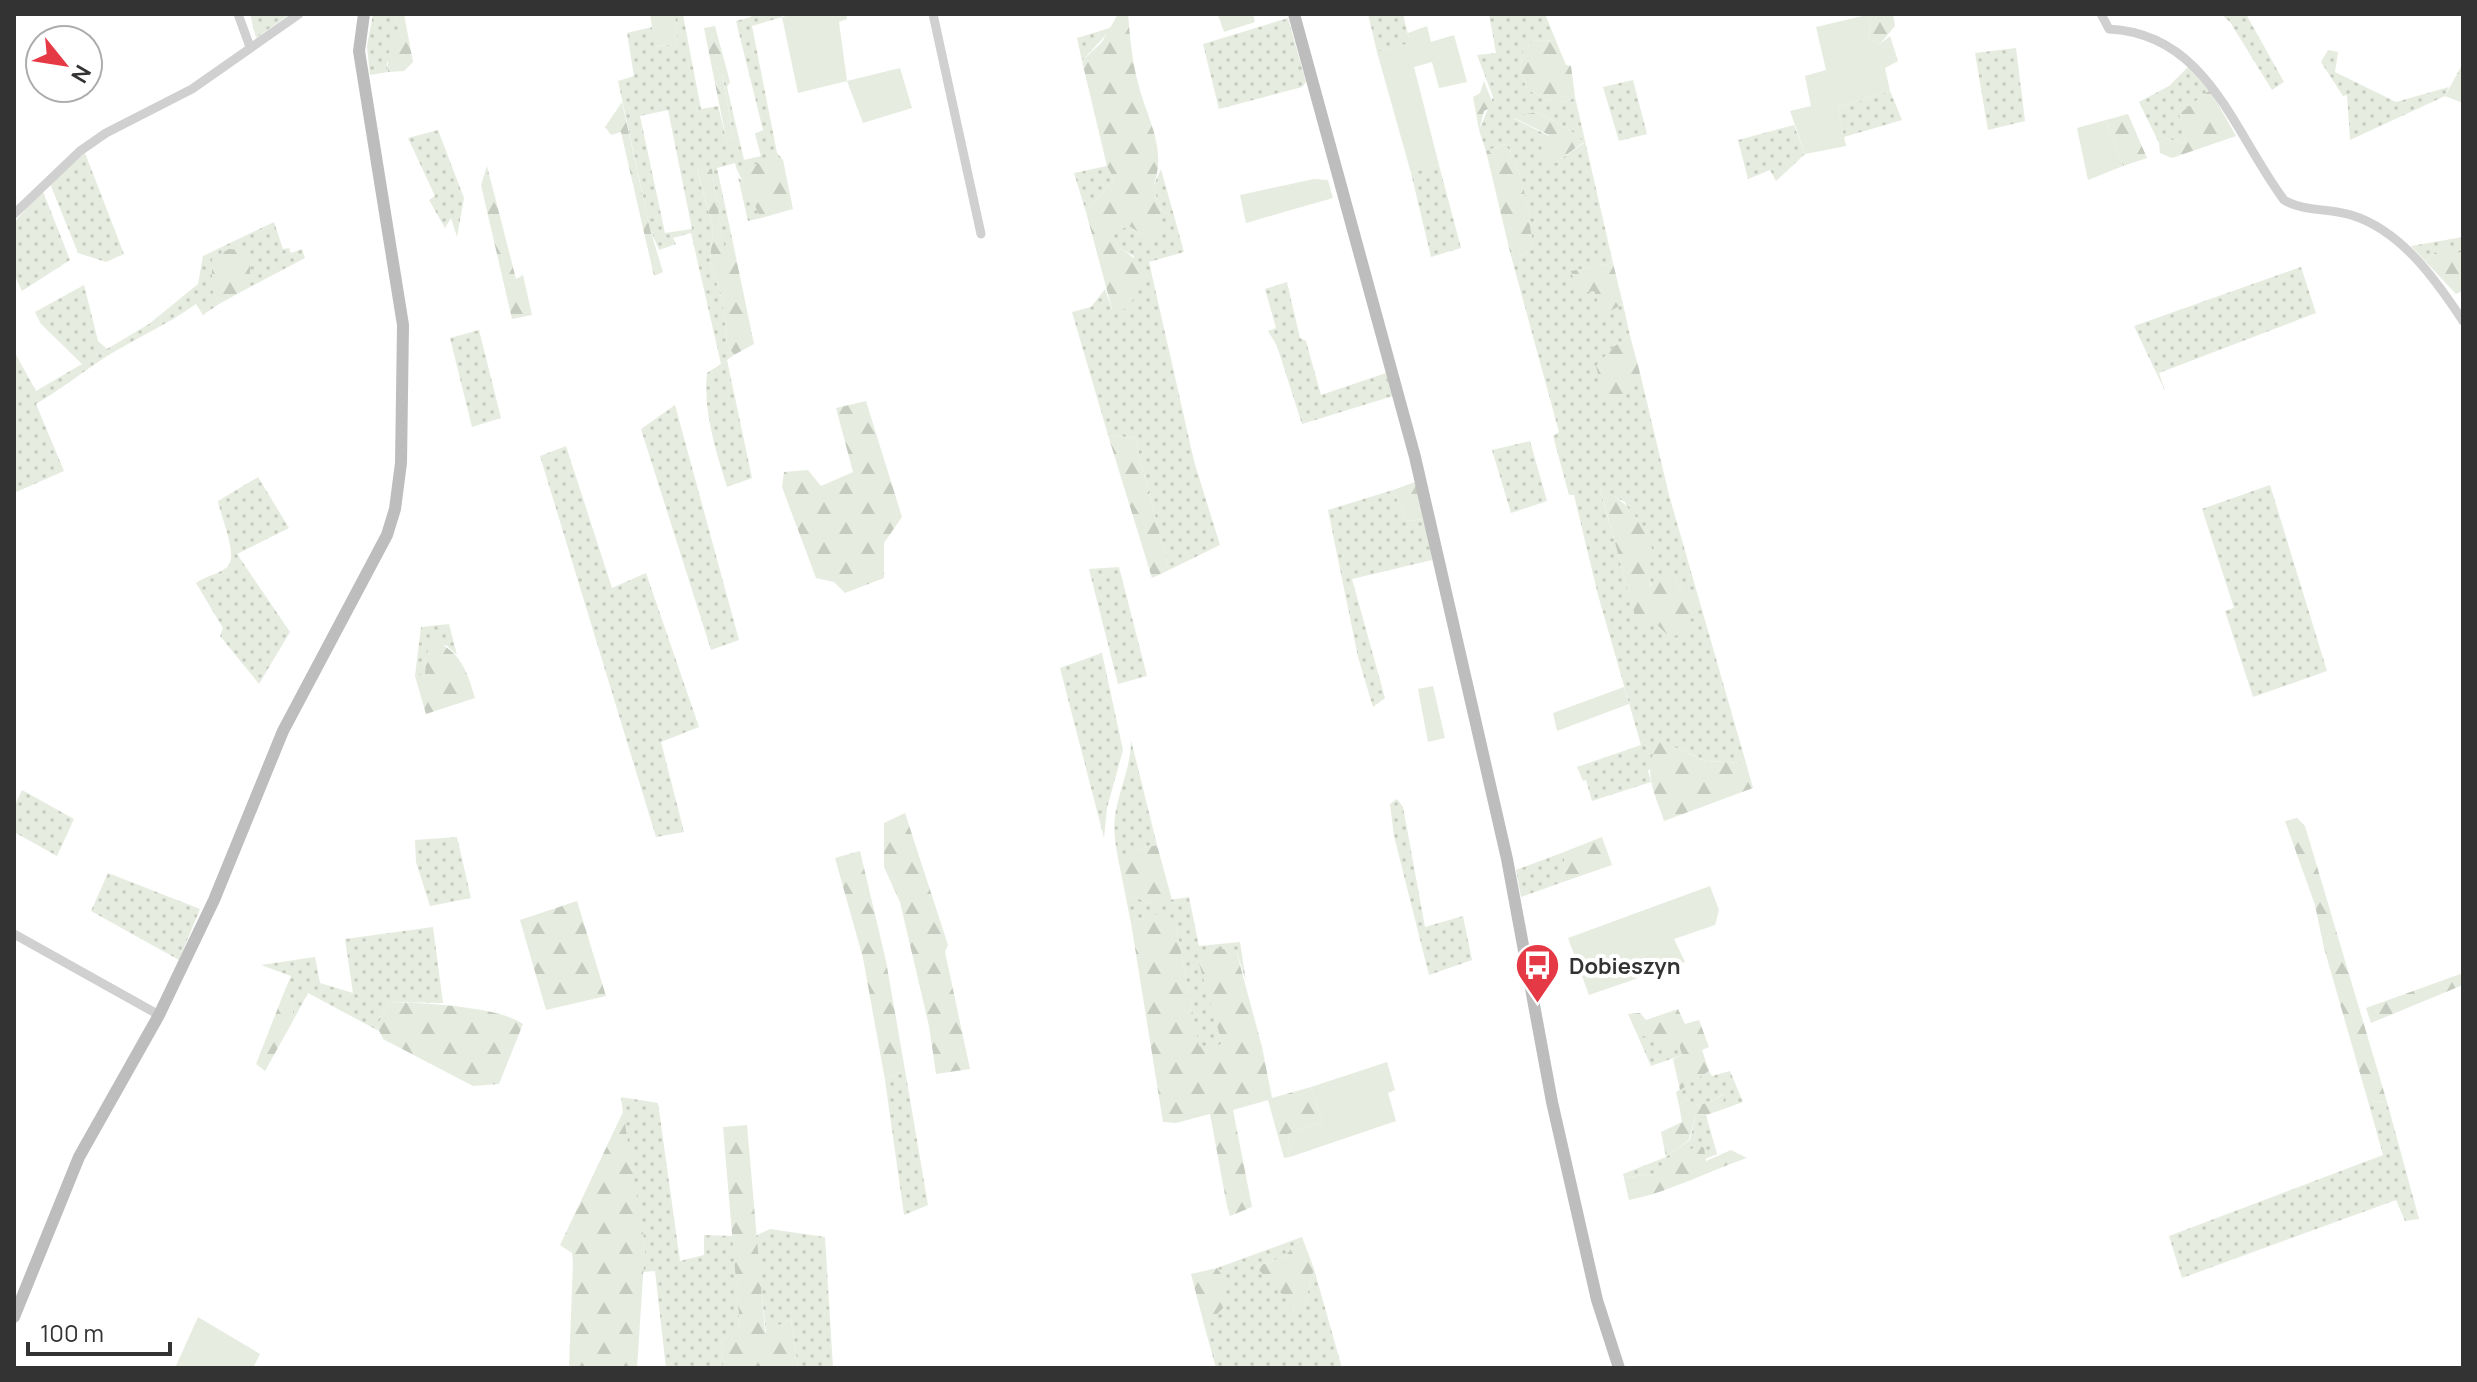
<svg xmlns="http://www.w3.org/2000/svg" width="2477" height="1382" viewBox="0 0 2477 1382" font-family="Manrope,sans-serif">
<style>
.grass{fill:url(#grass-dots);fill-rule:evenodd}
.forest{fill:url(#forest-firs)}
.garden{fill:#e6ecdf}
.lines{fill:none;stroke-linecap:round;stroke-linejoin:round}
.street{stroke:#d0d0d0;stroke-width:9}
.secondary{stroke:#bdbdbd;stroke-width:12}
.labels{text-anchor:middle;stroke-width:8;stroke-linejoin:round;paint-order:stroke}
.poi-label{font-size:22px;font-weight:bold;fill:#333;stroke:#fff;text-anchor:start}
</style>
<defs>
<pattern id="grass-dots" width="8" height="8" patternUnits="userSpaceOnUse" patternTransform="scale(2)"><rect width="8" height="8" fill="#e6ecdf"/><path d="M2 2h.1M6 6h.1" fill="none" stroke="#c6cbc0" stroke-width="1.8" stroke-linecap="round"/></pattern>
<pattern id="forest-firs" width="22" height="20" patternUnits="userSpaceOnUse" patternTransform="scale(2)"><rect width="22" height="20" fill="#e6ecdf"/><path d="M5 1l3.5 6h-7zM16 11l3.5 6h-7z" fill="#c6cbc0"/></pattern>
</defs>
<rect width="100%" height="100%" fill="#fff"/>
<g class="grass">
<polygon points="250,14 290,14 256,38"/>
<polygon points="373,14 393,14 400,32 387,63 388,72 370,75 367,46"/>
<path d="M751,14H782V17L752,26L777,153L783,160L737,170L735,163L717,168L733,243L724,248L712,169H697L713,228L710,262L723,303L727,344L734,355L727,360L752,478L727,487C716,451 703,412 707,373L721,364L691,233L673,238L676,244L659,250L650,229L618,81L634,76L627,33L652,27L656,47L678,43L675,17L683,15L701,109L718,106L727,142L734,141L722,72L730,82L727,87L744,160L761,156L755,134L763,130L736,21L751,17ZM668,110L692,229L665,233L640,116Z"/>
<polygon points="1368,14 1403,14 1410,43 1377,52"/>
<path d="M1489,14H1545L1556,41L1535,40L1524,49L1520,68L1527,90C1543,96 1559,109 1575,97L1613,263L1572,271L1594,290L1603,314L1623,304L1630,336L1613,347L1602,390L1613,405L1640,373L1669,495L1746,763L1706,761L1674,747L1648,771L1651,782L1592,801L1586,780L1583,781L1577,767L1641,745L1598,595L1574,495H1569L1553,436L1559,432L1510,252L1523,255L1533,247C1529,220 1524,163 1504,144L1486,151L1479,130L1493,97L1477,55L1496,53ZM1537,112L1570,130L1584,143L1555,163L1549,136L1513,118ZM1600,489L1625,502L1652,588L1674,580L1688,599L1654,622L1638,626Z"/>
<polygon points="2221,14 2246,14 2284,82 2272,90 2230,22"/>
<polygon points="1288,18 1306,82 1302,87 1219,109 1203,44"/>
<polygon points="1113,27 1082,61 1077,38"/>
<polygon points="2016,48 2025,121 1988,130 1975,53"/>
<polygon points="2328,50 2338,52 2335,72 2396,102 2449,87 2445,96 2350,140 2347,95 2343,96 2321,62"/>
<polygon points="2190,65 2210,90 2180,114 2185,144 2166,138 2159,143 2139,102 2169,86"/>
<polygon points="1633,80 1647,134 1619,141 1603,87"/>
<polygon points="1890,91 1902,120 1844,137 1838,108"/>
<polygon points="1794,125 1805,154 1776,181 1770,170 1748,179 1738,140"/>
<polygon points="438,130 464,198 457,237 451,218 445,228 429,200 435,196 408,138"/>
<polygon points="85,153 124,254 106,262 78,253 49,181"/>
<polygon points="1439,165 1461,248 1431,257 1411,173"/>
<polygon points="1107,166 1114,179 1086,212 1074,173"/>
<polygon points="1161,169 1184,252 1149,262 1194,461 1220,545 1169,570 1135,438 1108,435 1072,312 1091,307 1105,289 1112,309 1134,256 1119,248 1111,232 1129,226 1148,238 1161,210 1153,187"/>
<polygon points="738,177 747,186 761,218 748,221"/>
<polygon points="42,189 70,260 22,291 14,274 14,223"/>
<path d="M274,222L283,249L289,248L291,253L302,249L305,258L250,287V265L212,289L219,304L203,315L196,304C167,325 134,339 104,358C81,373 60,390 36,404L64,471L14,493V351L36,391L82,364L41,324L35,312L84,285L98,341L107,349L149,324L198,284L203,256Z"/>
<polygon points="2463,237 2463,251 2457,254 2437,251 2425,261 2411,246"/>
<polygon points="2301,267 2316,313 2159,373 2165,391 2134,326"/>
<polygon points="1287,282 1300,338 1306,341 1321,395 1386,373 1393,396 1302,424 1277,346 1268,331 1276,328 1265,289"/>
<polygon points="479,330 501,418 472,427 450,338"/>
<polygon points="675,405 739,640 711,650 641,429"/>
<polygon points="1530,441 1547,501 1511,513 1492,450"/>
<polygon points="566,446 612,588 646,573 699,727 661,742 684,832 656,837 540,456"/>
<path d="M258,477L289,528L237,554L290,632L259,684L220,636L223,628L196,583C205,576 217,575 226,568C240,559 221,518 218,501Z"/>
<polygon points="2270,485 2327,671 2253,697 2225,611 2234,608 2202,509"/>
<polygon points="1393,490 1407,521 1425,519 1432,560 1352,579 1385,698 1373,707 1358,657 1328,510"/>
<polygon points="1119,567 1147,676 1118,684 1089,569"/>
<polygon points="449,624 457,655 446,645 426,655 425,675 415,676 421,627"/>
<polygon points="1102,653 1123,750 1107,808 1104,838 1060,668"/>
<path d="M1131,740L1157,845L1131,851L1120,868C1116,849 1112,829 1116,810C1121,785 1131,765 1131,740Z"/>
<polygon points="22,790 74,819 57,856 14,832 14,807"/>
<polygon points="1397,799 1403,807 1425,927 1463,916 1472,960 1429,975 1394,836 1390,804"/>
<polygon points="457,837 471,898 430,906 416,862 415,840"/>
<polygon points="1564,852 1565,868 1560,883 1521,897 1516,870"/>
<polygon points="108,873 200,909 179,960 91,911"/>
<polygon points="1125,893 1149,903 1189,897 1199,946 1240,942 1246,981 1236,950 1211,1003 1222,1043 1212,1051 1199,1047 1176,926 1148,915 1131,923"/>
<polygon points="433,927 443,1003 390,1002 377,1026 379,1031 308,993 294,1019 290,996 283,995 291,976 261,965 315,957 320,983 353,993 345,939"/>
<polygon points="1637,1034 1679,1045 1682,1055 1651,1066"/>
<polygon points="905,1070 928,1205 904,1215 885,1080"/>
<polygon points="1709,1071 1712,1076 1730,1071 1743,1102 1721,1110 1724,1094 1707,1103 1693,1105 1687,1099 1679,1105 1676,1092"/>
<polygon points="621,1097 658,1103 680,1261 704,1255 704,1235 733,1236 740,1329 721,1340 724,1368 666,1368 655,1271 643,1272 645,1246 630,1170"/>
<polygon points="2368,1101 2387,1102 2419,1219 2405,1221 2396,1200 2182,1278 2169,1236 2383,1155"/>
<polygon points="1696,1114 1706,1115 1717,1154 1659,1179 1650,1174 1624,1178 1623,1174 1666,1157 1690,1140"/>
<polygon points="770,1229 825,1237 833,1368 798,1368 791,1319 766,1332 755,1236"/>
<polygon points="1302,1237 1285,1256 1256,1267 1303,1310 1314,1269 1342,1368 1216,1368 1206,1332 1226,1282 1217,1268"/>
</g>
<g class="forest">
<polygon points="393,14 404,14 413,62 404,71 388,72 388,54 400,32"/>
<path d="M1118,14H1128C1130,37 1132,61 1138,83C1147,119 1168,149 1153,187L1161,210L1158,237L1148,238L1129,226L1112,233L1119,248C1150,264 1148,286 1125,309H1112L1086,212L1114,179L1107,166L1082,61L1102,42Z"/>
<polygon points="1871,14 1893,14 1895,26 1880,44 1868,39"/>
<polygon points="715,26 730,82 722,73 734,141 727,143 704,28"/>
<path d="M1535,40L1556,41L1566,65L1571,66L1575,97C1559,109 1543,96 1527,90L1520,68L1524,49Z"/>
<polygon points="2463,63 2463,103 2445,96"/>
<polygon points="1484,81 1494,106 1484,111 1479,130 1473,97 1480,93"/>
<polygon points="2210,90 2236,136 2172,158 2160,153 2159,143 2166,138 2185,144 2179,114"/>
<polygon points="622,102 650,229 663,272 654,276 621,132 611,135 605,127"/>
<polygon points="1537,112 1570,130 1584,142 1555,163 1545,160 1541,146 1549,135 1512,117"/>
<polygon points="2128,114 2147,158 2123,166 2106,120"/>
<path d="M1504,144C1524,163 1529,219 1533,247L1523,255L1510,252L1486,151Z"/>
<polygon points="769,160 783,160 793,209 761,218 737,170"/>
<polygon points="487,166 516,279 523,275 532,315 512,319 481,185"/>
<polygon points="697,168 712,169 724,247 733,243 754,344 734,355 727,344 723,303 710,262 713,228"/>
<polygon points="229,249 240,250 250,265 250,287 219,304 212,289 212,259"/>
<polygon points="2448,249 2457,254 2463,251 2463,291 2456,294 2425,261 2437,251"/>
<polygon points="1613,263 1623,304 1603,315 1594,291 1578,294 1571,271"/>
<polygon points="1630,336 1640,373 1613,406 1602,390 1596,366 1613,347"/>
<polygon points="866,401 902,517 884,543 884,578 845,593 834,582 816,578 782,487 784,472 808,470 821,486 853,472 836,408"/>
<polygon points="1108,435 1135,438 1169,570 1152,578"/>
<polygon points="1415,482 1425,519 1407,521 1393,490"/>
<path d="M1600,488C1631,504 1640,519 1653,551L1647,569L1651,587L1663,574L1674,580L1688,599L1699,600L1685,633L1670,637L1654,622L1638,627Z"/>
<path d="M433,640C461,652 467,671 475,698L426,714L415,676L425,675L426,655Z"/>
<path d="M1661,741L1705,761L1746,763L1753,788L1664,821C1654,791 1640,767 1661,741Z"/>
<polygon points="905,813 948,945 945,952 970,1069 936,1074 929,1026 900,902 884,867 884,823"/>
<polygon points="2297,818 2305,826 2387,1102 2368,1101 2324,948 2315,905 2285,821"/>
<polygon points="1602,837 1612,865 1560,883 1565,868 1564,852"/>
<polygon points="1157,845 1172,900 1149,903 1125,893 1120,868 1130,851"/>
<polygon points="860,851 886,961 905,1070 885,1080 863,958 835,858"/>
<polygon points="577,901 606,996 546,1010 520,920"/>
<polygon points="1166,914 1176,926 1199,1046 1212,1050 1222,1043 1198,960 1211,948 1236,950 1262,1047 1272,1098 1311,1087 1322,1122 1288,1134 1290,1157 1284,1158 1268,1100 1233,1110 1252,1207 1230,1216 1227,1206 1210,1114 1176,1123 1163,1122 1131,923 1148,915"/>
<polygon points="2463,973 2463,985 2371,1023 2366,1008"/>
<polygon points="283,995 290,996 294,1019 265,1071 256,1064"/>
<path d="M390,1002C422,1003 497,1006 523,1024L499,1084L473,1086L383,1039L377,1026Z"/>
<polygon points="1678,1009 1685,1024 1699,1020 1709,1047 1702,1050 1709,1071 1680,1090 1673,1059 1682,1055 1679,1045 1667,1050 1662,1042 1637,1034 1628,1014 1640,1013 1646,1020"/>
<polygon points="1725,1094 1721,1110 1706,1115 1696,1114 1689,1140 1666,1157 1661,1132 1682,1122 1679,1105 1687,1099 1694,1105 1707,1103"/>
<polygon points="623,1112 645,1246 637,1368 569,1368 573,1262 572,1253 560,1245"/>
<polygon points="747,1125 765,1332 791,1319 798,1368 724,1368 721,1340 740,1328 723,1127"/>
<path d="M1699,1145L1704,1148L1706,1161L1731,1150L1747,1158C1708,1171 1670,1192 1629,1200L1624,1178L1650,1174L1659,1179L1666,1175L1665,1162Z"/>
<polygon points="1302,1237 1314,1269 1303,1310 1293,1313 1284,1296 1256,1267 1285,1256"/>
<polygon points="1217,1268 1226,1281 1226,1305 1214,1317 1206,1332 1191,1274"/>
</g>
<g class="garden">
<polygon points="650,14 691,14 675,18 678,43 655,47"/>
<polygon points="796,14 846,14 847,19 839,22 847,81 900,68 912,108 863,123 847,81 798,93 782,17"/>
<polygon points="1253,14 1255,22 1224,32 1218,15"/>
<polygon points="1871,14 1868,39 1880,44 1890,36 1898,61 1885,68 1890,91 1838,108 1846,146 1805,154 1790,111 1811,106 1805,76 1826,70 1816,27"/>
<polygon points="1427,26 1431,42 1454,35 1467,82 1439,88 1432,62 1414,67 1439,165 1411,173 1377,52 1409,43 1408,33"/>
<polygon points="2106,120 2123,166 2088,180 2077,128"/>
<polygon points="1314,179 1328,180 1333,198 1246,223 1240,195"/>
<polygon points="1433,686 1445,738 1428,742 1418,689"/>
<polygon points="1624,687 1629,704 1557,731 1553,713"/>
<polygon points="1710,886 1719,910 1715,925 1674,939 1685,962 1589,995 1568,938"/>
<polygon points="1387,1062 1395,1090 1388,1093 1396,1121 1290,1157 1288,1134 1322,1122 1311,1087"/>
<polygon points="198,1317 260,1354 253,1368 175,1368"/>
</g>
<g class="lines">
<g class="street">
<polyline points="238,14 250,47"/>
<polyline points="933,14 981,234"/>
<path d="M2101,14L2109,29C2208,34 2233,132 2284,200C2304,212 2329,208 2351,215C2401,230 2436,280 2463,321"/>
<polyline points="14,214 80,151 106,133 192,89 299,14"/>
<polyline points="14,934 159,1015"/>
</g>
<g class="secondary">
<polyline points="1294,14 1415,457 1507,859 1552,1102 1597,1300 1619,1368"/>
<polyline points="14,1317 79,1157 159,1015 214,900 283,731 387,535 395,509 401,463 403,325 359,51 364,14"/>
</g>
</g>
<defs>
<symbol id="bus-pin" viewBox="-11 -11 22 30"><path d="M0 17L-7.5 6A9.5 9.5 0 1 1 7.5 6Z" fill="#e63946" stroke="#fff"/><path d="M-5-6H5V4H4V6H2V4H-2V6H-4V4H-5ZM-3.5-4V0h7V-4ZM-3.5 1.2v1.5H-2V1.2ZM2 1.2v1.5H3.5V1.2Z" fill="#fff"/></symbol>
</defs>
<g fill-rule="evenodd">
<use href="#bus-pin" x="1512" y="940" width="51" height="69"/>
</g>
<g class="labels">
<g class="poi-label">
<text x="1569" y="974">Dobieszyn</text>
</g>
</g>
<rect width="2477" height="1382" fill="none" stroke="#333333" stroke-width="32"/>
<g transform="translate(64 64) rotate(120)"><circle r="38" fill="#ffffff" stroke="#adadad" stroke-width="2"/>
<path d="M0-6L14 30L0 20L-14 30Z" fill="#e63946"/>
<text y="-12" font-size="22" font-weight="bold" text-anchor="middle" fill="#333333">N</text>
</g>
<path d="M28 1342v12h142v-12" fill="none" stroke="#333333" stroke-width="4"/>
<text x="40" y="1342" font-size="24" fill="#333333" stroke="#ffffff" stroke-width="6" paint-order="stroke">100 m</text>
</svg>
